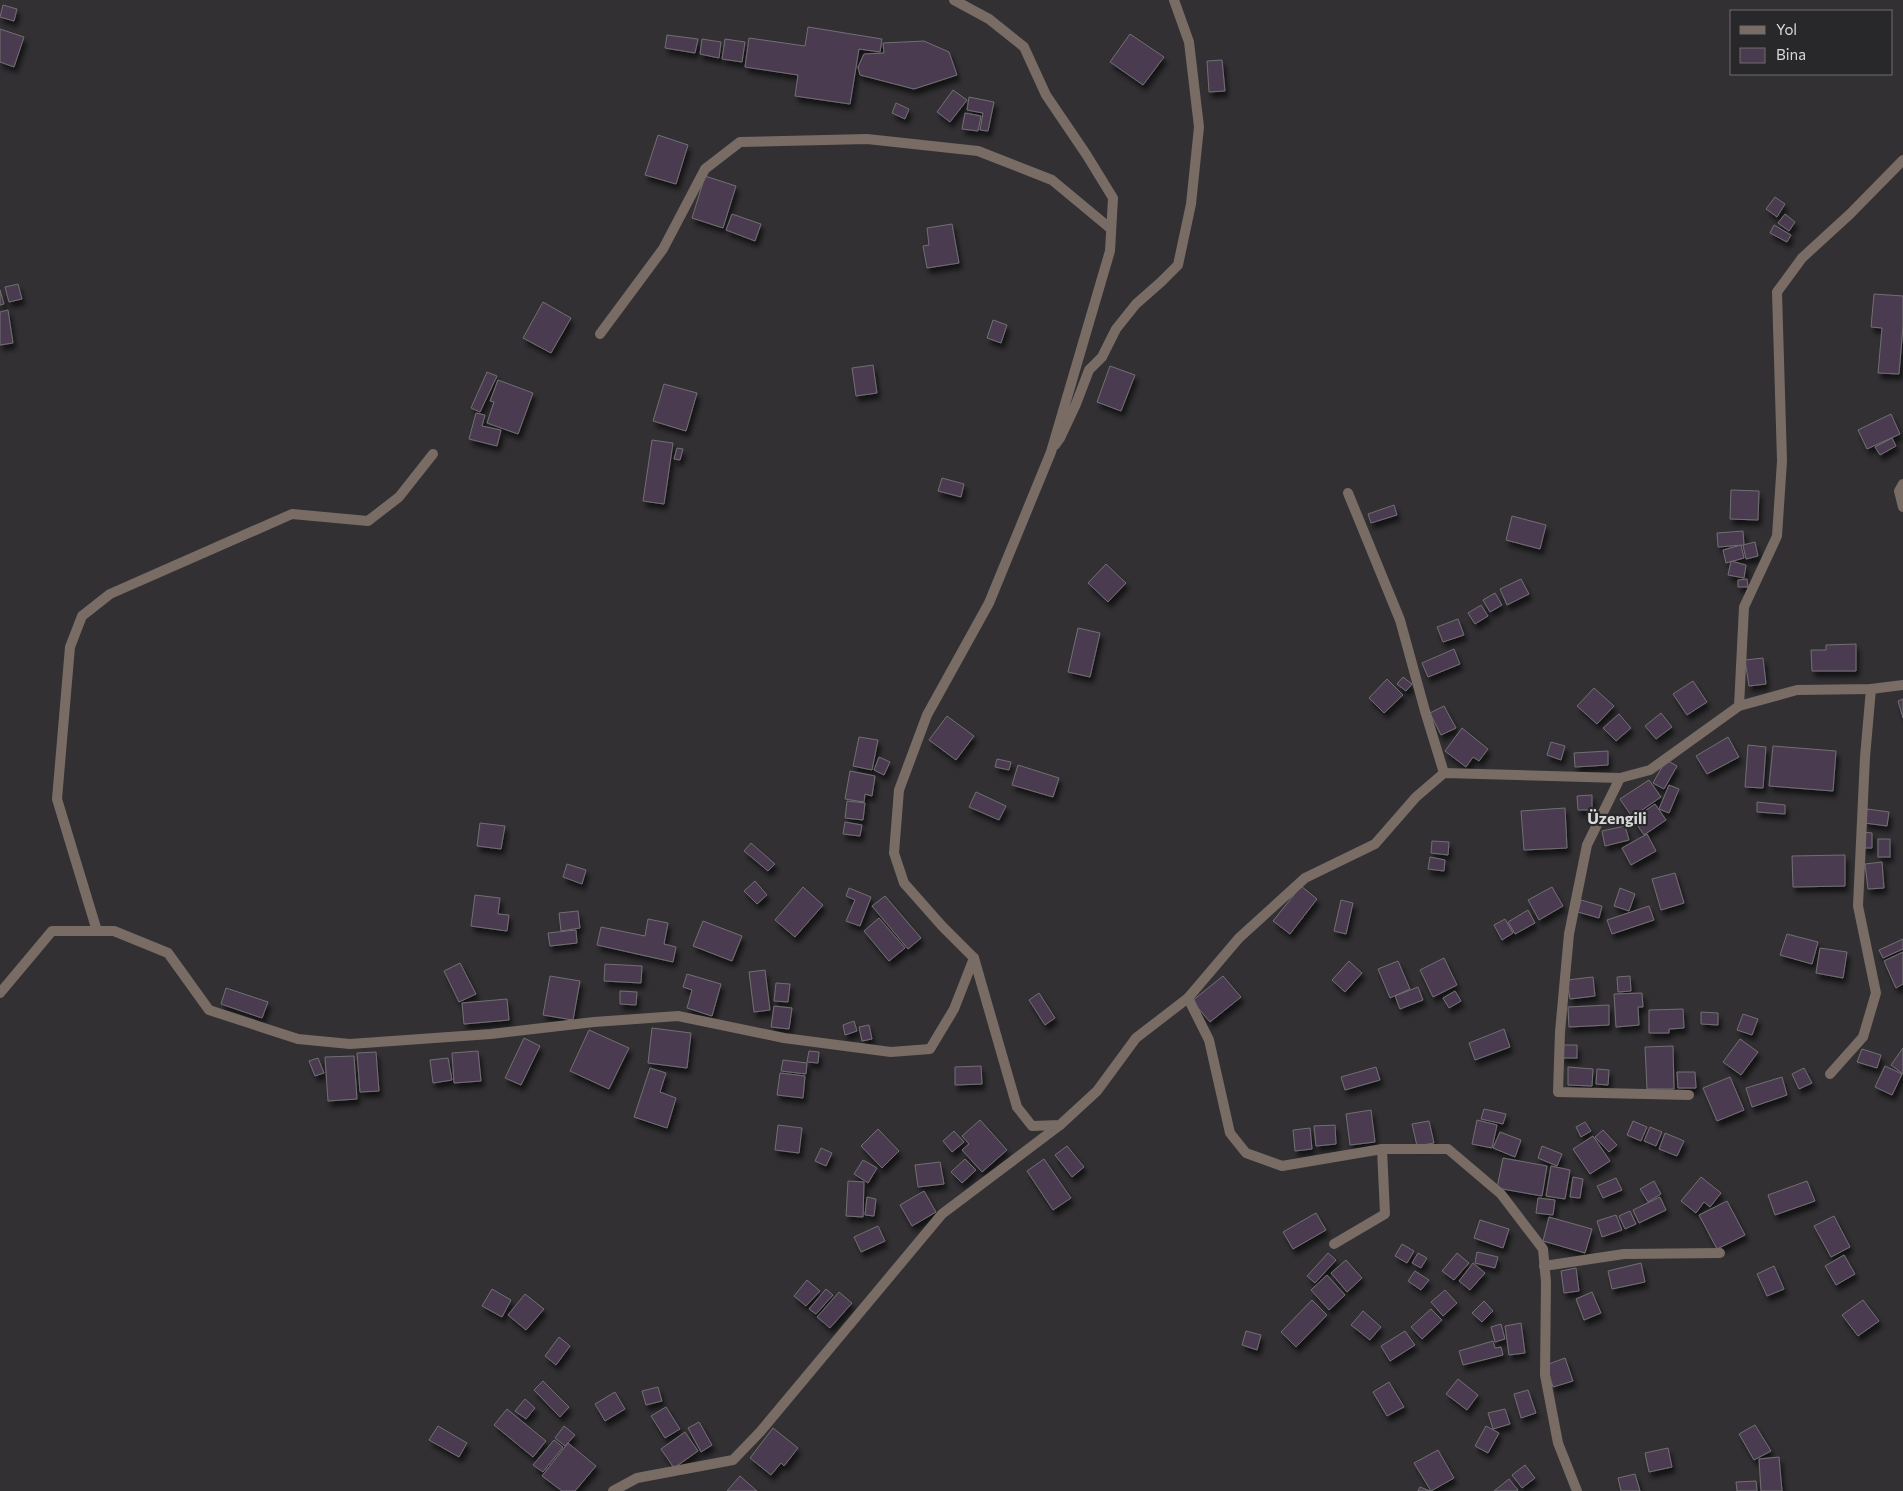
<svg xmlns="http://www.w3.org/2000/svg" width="1903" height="1491" viewBox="0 0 1903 1491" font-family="Commissioner,sans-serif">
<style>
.building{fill:#4b3b51;stroke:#716f72;filter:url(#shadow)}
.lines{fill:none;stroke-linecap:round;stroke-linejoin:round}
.minor{stroke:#786c65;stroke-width:10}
.tertiary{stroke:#786c65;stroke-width:10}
.labels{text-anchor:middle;stroke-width:4.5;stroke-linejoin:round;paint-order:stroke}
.quarter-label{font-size:16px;font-weight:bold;fill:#d8d7d9;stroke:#282729}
</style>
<defs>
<filter id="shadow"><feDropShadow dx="3" dy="5.5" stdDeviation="2.5" flood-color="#0009"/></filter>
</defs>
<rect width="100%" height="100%" fill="#323033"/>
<g class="building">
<polygon points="3,5 17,9 14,21 0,17"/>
<polygon points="808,27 882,39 880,52 859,49 850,104 795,96 798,75 745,67 749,38 805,46"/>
<polygon points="0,29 24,37 14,67 0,62"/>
<polygon points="1130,34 1164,57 1143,85 1110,62"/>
<polygon points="667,35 698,39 695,53 665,48"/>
<polygon points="702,39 721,42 719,58 700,54"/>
<polygon points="725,39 745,42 742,62 722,59"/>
<polygon points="924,41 949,52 957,75 914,89 860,75 858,67 864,54 884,53 883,43"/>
<polygon points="1222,60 1225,91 1209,92 1207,61"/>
<polygon points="953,90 967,100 950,122 937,112"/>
<polygon points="969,97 994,102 988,131 980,130 983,113 967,110"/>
<polygon points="896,103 909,109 905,119 892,113"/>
<polygon points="965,113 981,116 978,131 962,129"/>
<polygon points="658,135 688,145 676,184 645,175"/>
<polygon points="705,176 736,186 723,228 692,218"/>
<polygon points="1775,197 1785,204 1777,217 1766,209"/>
<polygon points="732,214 761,224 755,241 726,230"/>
<polygon points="1785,214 1795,222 1789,231 1778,223"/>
<polygon points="952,224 959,263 927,268 923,246 929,245 927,228"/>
<polygon points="1774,225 1791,235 1787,242 1770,233"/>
<polygon points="18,284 22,299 9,302 5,287"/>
<polygon points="0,290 4,304 0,305"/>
<polygon points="1874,294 1903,296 1903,326 1899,374 1878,373 1882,328 1871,327"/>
<polygon points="543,302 571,318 551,353 523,338"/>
<polygon points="8,310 13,343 0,345 0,312"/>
<polygon points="993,320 1007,325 1001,343 987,338"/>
<polygon points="873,365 877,393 856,396 852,368"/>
<polygon points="1110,366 1135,375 1121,411 1097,402"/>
<polygon points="487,372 497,376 480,412 471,408"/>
<polygon points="498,380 533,393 518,434 487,423 494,402 490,401"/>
<polygon points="664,384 697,393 686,431 653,421"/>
<polygon points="476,413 485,415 482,426 501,430 497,446 469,439"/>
<polygon points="1891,414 1900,434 1867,449 1858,430"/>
<polygon points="1892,438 1896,446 1880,455 1875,447"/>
<polygon points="652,440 673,443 664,504 643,501"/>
<polygon points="677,448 683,449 680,460 674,459"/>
<polygon points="942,478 964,484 961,497 938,491"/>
<polygon points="1731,490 1759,491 1758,520 1730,519"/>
<polygon points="1394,505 1397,515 1371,523 1368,514"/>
<polygon points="1512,516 1546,525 1540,549 1506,540"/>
<polygon points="1743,531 1744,545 1718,547 1717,533"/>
<polygon points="1755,542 1758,556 1746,559 1743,545"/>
<polygon points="1741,545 1744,558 1726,563 1723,550"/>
<polygon points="1731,561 1746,565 1744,578 1728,575"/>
<polygon points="1106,564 1126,583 1108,602 1088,583"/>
<polygon points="1521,579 1529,594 1507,605 1500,589"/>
<polygon points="1747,579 1748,587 1738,587 1738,580"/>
<polygon points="1495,593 1502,605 1490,612 1483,600"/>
<polygon points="1481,605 1488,616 1475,624 1468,613"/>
<polygon points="1458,619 1464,635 1443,642 1437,627"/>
<polygon points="1078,628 1100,633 1090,677 1068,672"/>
<polygon points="1856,644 1856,671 1812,671 1811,650 1826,650 1826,645"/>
<polygon points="1454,649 1460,664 1428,677 1422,663"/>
<polygon points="1763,658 1766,684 1749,686 1745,660"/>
<polygon points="1403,677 1412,684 1406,691 1397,684"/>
<polygon points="1387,679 1403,695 1384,713 1369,698"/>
<polygon points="1693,681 1707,702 1687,715 1673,694"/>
<polygon points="1594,688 1614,706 1597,724 1577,706"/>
<polygon points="1903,699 1903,718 1898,701"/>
<polygon points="1444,706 1456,728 1441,735 1430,713"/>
<polygon points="1661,713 1672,727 1656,739 1645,726"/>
<polygon points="1619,714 1631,728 1616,741 1603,728"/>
<polygon points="947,716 974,736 956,760 929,740"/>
<polygon points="1462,728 1488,749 1479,761 1473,757 1466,767 1445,751"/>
<polygon points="859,737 878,740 872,770 853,766"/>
<polygon points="1728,737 1739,757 1707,774 1696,756"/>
<polygon points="1551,742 1565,746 1561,760 1547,755"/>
<polygon points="1748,745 1766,747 1763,788 1745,787"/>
<polygon points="1773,746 1836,751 1833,791 1769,786"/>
<polygon points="1608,751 1608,765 1575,767 1574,753"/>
<polygon points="879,757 890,762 884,775 874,770"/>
<polygon points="997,759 1011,762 1009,770 995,767"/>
<polygon points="1666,760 1677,766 1664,789 1653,783"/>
<polygon points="1018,765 1059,778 1053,797 1012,785"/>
<polygon points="850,771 875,776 872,796 865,794 864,802 845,799"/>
<polygon points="1649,780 1661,797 1632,817 1620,799"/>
<polygon points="1669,785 1679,789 1669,813 1659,809"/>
<polygon points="976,792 1006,806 999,820 969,807"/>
<polygon points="1592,795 1592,810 1578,810 1577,796"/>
<polygon points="847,801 865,803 863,820 845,818"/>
<polygon points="1757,802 1785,805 1785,814 1757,812"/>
<polygon points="1655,804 1666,820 1644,835 1633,819"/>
<polygon points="1565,808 1567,848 1524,850 1521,811"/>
<polygon points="1867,809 1889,812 1887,826 1865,823"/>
<polygon points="845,822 862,825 860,836 843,834"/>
<polygon points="480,823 505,826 501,849 477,846"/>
<polygon points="1625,826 1629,840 1605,846 1602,831"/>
<polygon points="1863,832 1872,833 1872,848 1863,848"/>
<polygon points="1647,834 1656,851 1631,865 1622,848"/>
<rect x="1878" y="839" width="12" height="18"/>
<polygon points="1432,841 1449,842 1448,855 1431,853"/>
<polygon points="751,843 775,864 768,871 744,851"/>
<polygon points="1845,855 1845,886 1793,887 1792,856"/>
<polygon points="1430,857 1445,860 1444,871 1428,869"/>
<polygon points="1882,862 1884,888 1868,889 1865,864"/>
<polygon points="567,864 586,870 582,884 563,877"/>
<polygon points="1675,873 1684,903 1661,910 1652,879"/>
<polygon points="755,881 767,895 757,904 744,891"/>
<polygon points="1301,886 1317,899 1290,934 1273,921"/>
<polygon points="803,887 823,905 795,937 775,920"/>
<polygon points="1552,887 1563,906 1539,920 1528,900"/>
<polygon points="849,888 871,897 860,926 846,921 855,900 846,896"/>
<polygon points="1620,888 1635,894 1629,911 1614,906"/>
<polygon points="475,895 500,898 498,914 509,915 507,931 471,926"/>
<polygon points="885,896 921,938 908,949 872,906"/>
<polygon points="1341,900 1353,903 1346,934 1334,931"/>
<polygon points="1581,900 1602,906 1599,918 1578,912"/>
<polygon points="1649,906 1654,920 1612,934 1607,920"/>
<polygon points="1528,910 1535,923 1515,934 1508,922"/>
<polygon points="578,911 580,928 561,931 559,913"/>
<polygon points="879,918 905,948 889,961 864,931"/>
<polygon points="648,919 668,923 664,944 676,947 673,962 597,945 601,927 645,936"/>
<polygon points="1505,919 1513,933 1502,940 1494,925"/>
<polygon points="703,921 742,936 732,961 693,946"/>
<polygon points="576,930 577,943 550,946 548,933"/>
<polygon points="1787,934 1818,942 1812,964 1780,955"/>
<polygon points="1903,939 1903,949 1883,958 1879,950"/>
<polygon points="1820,948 1847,952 1843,978 1816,973"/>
<polygon points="1903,952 1903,984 1896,988 1884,961"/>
<polygon points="1444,958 1457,985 1433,997 1420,970"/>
<polygon points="1349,961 1362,973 1345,992 1332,980"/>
<polygon points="1398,961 1410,989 1390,998 1378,969"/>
<polygon points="460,963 476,994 459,1002 444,971"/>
<polygon points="605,964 642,966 641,983 604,981"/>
<polygon points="765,970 770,1010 754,1012 749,972"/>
<polygon points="687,974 721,984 712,1016 687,1008 692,990 683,987"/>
<polygon points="550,976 580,981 573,1020 543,1015"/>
<polygon points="1223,976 1241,997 1210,1022 1192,1001"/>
<polygon points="1630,976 1631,991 1618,992 1617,977"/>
<polygon points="1593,977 1595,996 1570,999 1567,980"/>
<polygon points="776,983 790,984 788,1002 774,1001"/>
<polygon points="1418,987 1423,1000 1400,1009 1395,996"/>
<polygon points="226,988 268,1002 262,1018 221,1004"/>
<polygon points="620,991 637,992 636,1005 620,1004"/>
<polygon points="1455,991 1461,1001 1449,1008 1443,998"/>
<polygon points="1039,993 1055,1018 1045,1025 1029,1000"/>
<polygon points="1642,993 1643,1007 1638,1007 1639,1025 1616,1027 1614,994"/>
<polygon points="507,999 509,1020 464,1024 462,1003"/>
<polygon points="1609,1005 1609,1025 1569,1027 1568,1007"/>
<polygon points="774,1006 792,1008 789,1029 771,1027"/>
<polygon points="1683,1009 1684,1028 1669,1029 1669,1033 1649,1033 1649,1010"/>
<polygon points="1701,1012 1718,1013 1718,1025 1701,1024"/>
<polygon points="1743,1014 1758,1019 1752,1035 1737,1030"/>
<polygon points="854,1021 857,1031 845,1035 843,1025"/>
<polygon points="869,1025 872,1039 862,1041 859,1027"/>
<polygon points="652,1028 691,1033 687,1068 648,1063"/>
<polygon points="1504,1029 1510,1047 1475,1060 1469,1043"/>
<polygon points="589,1030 629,1048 609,1089 570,1071"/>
<polygon points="524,1038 540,1046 521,1085 505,1078"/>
<polygon points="1740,1039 1758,1052 1741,1075 1723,1062"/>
<rect x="1562" y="1045" width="15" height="13"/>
<polygon points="1673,1046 1674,1089 1647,1089 1645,1047"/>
<polygon points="1903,1048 1903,1074 1891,1065"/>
<polygon points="1862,1049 1881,1055 1877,1068 1857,1062"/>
<polygon points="478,1051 481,1081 454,1083 452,1053"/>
<polygon points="809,1051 819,1052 818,1063 807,1062"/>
<polygon points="376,1052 379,1091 360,1092 357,1053"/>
<polygon points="354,1056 357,1099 328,1101 325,1057"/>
<polygon points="318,1058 324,1073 315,1076 309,1061"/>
<polygon points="448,1058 452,1080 433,1083 430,1060"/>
<polygon points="783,1060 807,1063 806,1074 781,1071"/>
<polygon points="981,1066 982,1084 955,1085 955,1067"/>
<polygon points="1885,1066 1902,1074 1892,1095 1875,1087"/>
<polygon points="1376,1067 1380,1080 1345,1090 1341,1077"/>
<polygon points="1568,1067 1593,1069 1592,1086 1568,1085"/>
<polygon points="650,1068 666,1073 660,1092 676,1098 667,1128 634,1117"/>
<polygon points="1804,1068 1812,1083 1799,1089 1792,1074"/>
<polygon points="1597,1069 1609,1070 1608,1085 1596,1084"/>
<polygon points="1677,1072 1695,1072 1696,1088 1678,1088"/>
<polygon points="780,1073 805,1076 803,1098 777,1095"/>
<polygon points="1730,1077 1744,1110 1717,1121 1703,1088"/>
<polygon points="1782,1077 1787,1095 1752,1107 1746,1088"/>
<polygon points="1484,1109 1506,1114 1503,1124 1481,1119"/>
<polygon points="1371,1110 1375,1142 1350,1145 1346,1114"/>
<polygon points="980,1120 1007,1150 982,1172 962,1150 969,1144 962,1136"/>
<polygon points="1477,1120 1497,1125 1492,1148 1472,1144"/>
<polygon points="1429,1121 1434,1143 1417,1146 1412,1124"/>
<polygon points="1633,1121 1647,1127 1641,1141 1627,1135"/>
<polygon points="1585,1122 1591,1131 1581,1137 1576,1127"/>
<polygon points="778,1125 802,1128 799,1153 775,1150"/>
<polygon points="1335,1125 1336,1144 1316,1146 1314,1126"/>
<polygon points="1650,1127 1662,1132 1656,1146 1644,1141"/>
<polygon points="1310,1128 1312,1149 1295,1151 1293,1130"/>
<polygon points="878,1129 899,1151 882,1168 861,1146"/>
<polygon points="1603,1130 1617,1145 1609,1152 1595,1137"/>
<polygon points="954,1131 964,1142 952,1152 943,1141"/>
<polygon points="1500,1132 1521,1140 1515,1157 1493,1148"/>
<polygon points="1665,1133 1684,1141 1677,1156 1659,1149"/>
<polygon points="1593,1136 1610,1161 1590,1174 1573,1149"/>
<polygon points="1067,1146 1084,1167 1072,1177 1055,1155"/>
<polygon points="1542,1146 1562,1154 1557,1166 1538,1158"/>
<polygon points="821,1148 832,1153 826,1166 815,1161"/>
<polygon points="1503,1158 1547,1166 1542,1196 1497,1188"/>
<polygon points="965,1159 976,1170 962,1183 951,1172"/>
<polygon points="1044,1159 1071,1198 1053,1210 1027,1171"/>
<polygon points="863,1160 877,1168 868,1183 854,1174"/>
<polygon points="940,1162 944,1184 918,1187 915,1165"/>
<polygon points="1551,1166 1570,1170 1565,1199 1546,1196"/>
<polygon points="1573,1177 1583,1179 1580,1198 1570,1197"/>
<polygon points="1701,1177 1721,1193 1710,1207 1704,1202 1696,1213 1681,1201"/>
<polygon points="1616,1178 1622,1190 1603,1198 1597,1186"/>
<polygon points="848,1181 864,1182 863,1217 846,1216"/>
<polygon points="1654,1181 1661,1194 1648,1202 1640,1189"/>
<polygon points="1807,1181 1815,1201 1775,1215 1768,1195"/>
<polygon points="924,1191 936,1212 912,1226 900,1205"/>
<polygon points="867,1197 876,1199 874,1216 865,1215"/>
<polygon points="1660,1197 1666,1210 1639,1223 1633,1210"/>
<polygon points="1538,1198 1555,1200 1553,1215 1536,1213"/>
<polygon points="1727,1201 1745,1235 1717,1249 1699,1215"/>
<polygon points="1630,1211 1636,1224 1625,1229 1619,1216"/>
<polygon points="1316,1213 1326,1230 1293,1249 1283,1232"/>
<polygon points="1616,1215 1622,1230 1602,1237 1597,1221"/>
<polygon points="1834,1216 1850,1247 1831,1257 1814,1226"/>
<polygon points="1549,1217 1592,1229 1585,1253 1543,1241"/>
<polygon points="1480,1220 1509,1229 1503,1248 1474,1238"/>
<polygon points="878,1226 885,1241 861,1252 854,1237"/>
<polygon points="1402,1244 1414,1251 1407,1263 1395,1256"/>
<polygon points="1477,1252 1498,1257 1495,1268 1475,1263"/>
<polygon points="1328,1253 1336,1260 1315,1283 1307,1276"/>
<polygon points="1418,1253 1427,1258 1421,1268 1412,1263"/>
<polygon points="1457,1253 1469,1263 1454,1280 1442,1271"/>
<polygon points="1844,1255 1855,1274 1836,1285 1825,1266"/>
<polygon points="1346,1260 1362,1278 1347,1292 1331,1273"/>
<polygon points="1473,1263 1485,1273 1470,1290 1459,1281"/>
<polygon points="1641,1263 1645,1282 1612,1289 1608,1271"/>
<polygon points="1774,1266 1784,1289 1767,1296 1757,1274"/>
<polygon points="1576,1268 1579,1291 1564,1293 1561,1271"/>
<polygon points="1415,1271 1429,1280 1421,1290 1408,1281"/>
<polygon points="1327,1275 1345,1295 1329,1310 1311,1290"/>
<polygon points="807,1280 820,1291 806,1306 794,1296"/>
<polygon points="492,1289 511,1300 502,1317 482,1306"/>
<polygon points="826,1289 833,1295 816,1314 809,1309"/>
<polygon points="1445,1290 1457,1303 1443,1316 1431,1302"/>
<polygon points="839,1292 852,1303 830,1328 817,1317"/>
<polygon points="1592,1292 1601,1313 1584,1320 1576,1299"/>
<polygon points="525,1294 544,1309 526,1330 508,1315"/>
<polygon points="1312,1300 1327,1315 1296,1347 1281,1332"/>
<polygon points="1863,1300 1879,1321 1858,1336 1842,1315"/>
<polygon points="1484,1301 1493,1311 1482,1322 1472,1313"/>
<polygon points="1431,1309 1442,1320 1422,1339 1411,1327"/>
<polygon points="1363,1311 1381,1327 1370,1340 1351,1325"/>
<polygon points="1521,1323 1525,1353 1509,1355 1505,1326"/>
<polygon points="1501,1324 1505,1339 1495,1342 1491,1327"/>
<polygon points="1246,1331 1261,1335 1257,1350 1242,1345"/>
<polygon points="1405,1331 1415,1345 1390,1361 1381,1346"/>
<polygon points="559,1337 570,1346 556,1365 545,1356"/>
<polygon points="1493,1341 1495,1348 1501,1347 1503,1355 1463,1365 1459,1351"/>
<polygon points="1565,1358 1573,1381 1553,1387 1546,1365"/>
<polygon points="1458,1379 1478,1395 1467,1410 1446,1394"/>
<polygon points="543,1381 569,1407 560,1417 534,1390"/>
<polygon points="1389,1382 1404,1407 1387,1416 1373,1392"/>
<polygon points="658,1387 662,1401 646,1405 642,1391"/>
<polygon points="1528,1390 1536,1413 1521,1418 1514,1394"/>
<polygon points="615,1392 625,1409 605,1421 595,1404"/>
<polygon points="525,1399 535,1408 526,1419 515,1411"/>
<polygon points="666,1407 680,1429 665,1438 651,1416"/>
<polygon points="507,1409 546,1441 533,1457 494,1425"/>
<polygon points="1505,1409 1510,1424 1493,1429 1488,1413"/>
<polygon points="699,1422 712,1445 701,1452 688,1428"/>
<polygon points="1755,1425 1771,1451 1754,1460 1739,1434"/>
<polygon points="438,1426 467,1443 459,1457 429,1440"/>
<polygon points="564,1426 575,1435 565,1446 555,1438"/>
<polygon points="1486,1426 1499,1433 1488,1453 1475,1446"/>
<polygon points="773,1428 798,1448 784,1466 781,1463 771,1475 750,1458"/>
<polygon points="685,1432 698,1451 674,1468 661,1449"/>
<polygon points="554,1440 563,1447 543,1472 533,1465"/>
<polygon points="568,1443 596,1466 575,1491 562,1491 542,1476"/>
<polygon points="1668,1448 1672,1467 1649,1472 1645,1453"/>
<polygon points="1438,1450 1454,1478 1431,1491 1414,1463"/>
<polygon points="1779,1457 1782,1491 1761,1491 1759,1459"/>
<polygon points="1525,1465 1535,1478 1522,1488 1512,1475"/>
<polygon points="1635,1474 1640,1491 1621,1491 1618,1478"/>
<polygon points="740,1476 757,1491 727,1491"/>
<polygon points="1509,1479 1518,1490 1517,1491 1494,1491"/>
<polygon points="1756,1481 1757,1491 1737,1491 1736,1482"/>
<polygon points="1420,1487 1430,1491 1418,1491"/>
</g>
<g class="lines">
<g class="minor">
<polyline points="600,334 663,249 705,169 740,142 867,139 978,151 1052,180 1111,229"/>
<polyline points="1055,445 1060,438 1076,404 1089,370 1102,357 1116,329 1136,304 1161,282 1178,265 1191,204 1199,127 1189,42 1174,0"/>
<polyline points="1903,484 1899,491 1903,507"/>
<polyline points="1348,493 1400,620 1425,711 1444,773"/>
<polyline points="1739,706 1744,607 1777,536 1782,461 1777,292 1802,258 1850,214 1903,160"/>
<polyline points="1620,778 1587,845 1569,934 1560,1032 1558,1092 1689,1095"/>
<polyline points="97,931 57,799 70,647 82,616 110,594 292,514 368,521 399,497 433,454"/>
<polyline points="0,993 52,931 114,931 168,953 209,1010 298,1039 350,1044 491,1034 594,1022 678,1016 784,1038 891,1052 930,1049 954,1009 974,958"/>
<polyline points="1188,998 1209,1040 1230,1133 1246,1153 1282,1166 1382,1149 1448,1149 1501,1194 1543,1249 1546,1282 1545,1375 1558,1443 1577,1491"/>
<polyline points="1830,1074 1863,1037 1876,993 1858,906 1865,757 1871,689"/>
<polyline points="1334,1244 1385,1214 1382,1149"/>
<polyline points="1544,1266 1624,1254 1720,1253"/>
<polyline points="613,1491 637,1478 733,1460 760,1432 942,1214 1060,1125"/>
</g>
<polyline class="tertiary" points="954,0 989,19 1024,47 1046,95 1086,154 1113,198 1110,251 1051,452 989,603 927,715 899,790 894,853 904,883 942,926 974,958 1017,1107 1032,1126 1060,1125 1097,1091 1136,1038 1188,998 1239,938 1305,878 1375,844 1416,797 1444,773 1620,778 1650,770 1739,706 1797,690 1871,689 1903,685"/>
</g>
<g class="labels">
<g class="quarter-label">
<text x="1617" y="824">Üzengili</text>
</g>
</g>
<rect x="1730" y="10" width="162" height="65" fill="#282729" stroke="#6e6d6f"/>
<rect x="1740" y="26" width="25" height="8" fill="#786c65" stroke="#6e6d6f"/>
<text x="1776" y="35" font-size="15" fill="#d8d7d9">Yol</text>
<rect x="1740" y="48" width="25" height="15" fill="#4b3b51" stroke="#6e6d6f"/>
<text x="1776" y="60" font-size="15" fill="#d8d7d9">Bina</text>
</svg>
